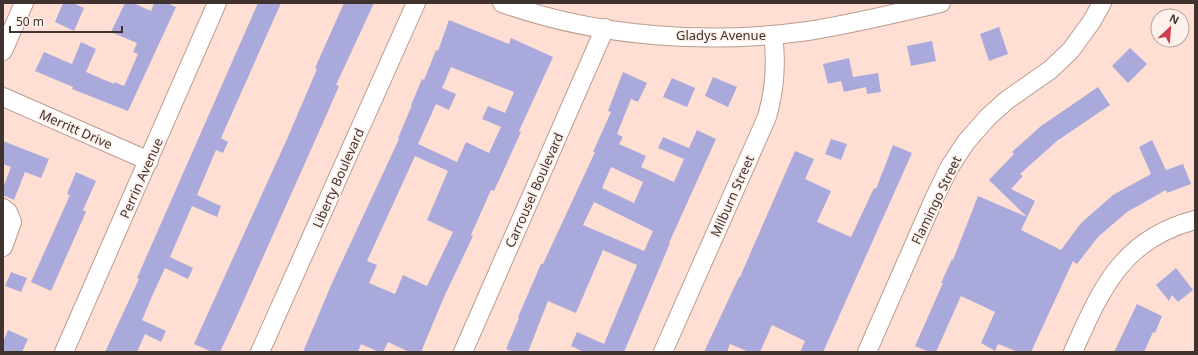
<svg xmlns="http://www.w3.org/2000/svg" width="1198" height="355" viewBox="0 0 1198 355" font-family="'Noto Sans',sans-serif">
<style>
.building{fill:#a9aadb;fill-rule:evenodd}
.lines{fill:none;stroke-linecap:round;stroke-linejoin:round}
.minor-casing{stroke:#ba9c91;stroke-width:20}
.minor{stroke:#fff;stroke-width:18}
.labels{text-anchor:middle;stroke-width:3.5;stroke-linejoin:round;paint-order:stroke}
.street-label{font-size:13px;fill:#40332f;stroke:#fef1ec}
</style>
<rect width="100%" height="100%" fill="#ffdfd3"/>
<g class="building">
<polygon points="63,3 73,3 84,8 74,31 55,22"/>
<polygon points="125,3 133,3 151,11 154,3 167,3 176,7 128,111 72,89 73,87 35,71 44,52 72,64 81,42 96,49 86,72 114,84 114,82 124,86 138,54 133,52 137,43 111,32"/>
<polygon points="258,3 281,3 221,138 228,142 223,153 216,150 197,195 221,206 217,217 192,206 170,257 193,268 188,279 165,268 153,294 142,320 166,331 161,342 145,334 137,352 105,352 139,279 137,278"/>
<polygon points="344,3 374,3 336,85 339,86 322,125 235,320 220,352 212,352 194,344 287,139 317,69 315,68"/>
<path d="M449,20L509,44L511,38L553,57L519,131L521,132L506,165L494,191L491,190L471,235L473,236L444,297L421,352H409L388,342L383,352H379L361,344L358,352H303L332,283L399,139L398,138L412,105H411L422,79L424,80L436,50L438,51ZM451,67L514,92L505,113L488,106L482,119L501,127L489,153L466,142L457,162L418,144L436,104L449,110L456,94L442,88ZM415,156L448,171L427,220L453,232L427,286L403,275L395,294L369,283L377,265L367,261Z"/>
<polygon points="999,27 1008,54 989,61 980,34"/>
<polygon points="932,41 936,61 911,66 907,46"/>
<polygon points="1130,48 1147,64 1128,83 1112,66"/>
<polygon points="849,58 853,77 878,73 881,92 867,94 866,87 844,92 841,81 828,84 823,64"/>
<path d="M623,72L647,83L638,102L631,99L617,134L623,137L619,144L646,156L641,167L674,182L684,159L658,148L663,137L689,148L697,130L716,139L669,243H670L624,352H584L571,346L577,332L604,344L637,265L603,250L576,313L548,301L528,352H514L506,349L519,318L518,317L541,264H543L595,152H593L611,112L608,111ZM611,167L643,182L634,203L602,188ZM594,202L653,231L644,251L583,225Z"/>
<polygon points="713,77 737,87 728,107 705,96"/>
<polygon points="672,78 695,88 687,107 663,97"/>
<polygon points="1098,87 1110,105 1057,141 1020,174 1023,176 1011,189 1035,201 1021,230 1061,250 1081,223 1113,195 1151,174 1139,147 1152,140 1166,170 1183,164 1191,184 1167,193 1166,190 1127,212 1098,237 1077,264 1073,261 1031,352 1018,352 998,344 995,351 981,343 995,312 961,296 936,352 929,352 915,346 943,283 941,283 952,259 953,260 978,196 1027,217 989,180 1014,154 1012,152 1041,126"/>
<polygon points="831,139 847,144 841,160 825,154"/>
<polygon points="3,141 49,159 41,178 25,172 14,200 3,195 3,188 11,167 3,164"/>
<polygon points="893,145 912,153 823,352 800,352 805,341 772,325 760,352 749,352 730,344 727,352 704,352 739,277 740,277 795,151 814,159 805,179 831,191 817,222 851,237 874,188 876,189"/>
<polygon points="76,172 96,181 83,210 86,212 51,291 31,282 70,195 67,194"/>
<polygon points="1176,268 1193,290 1178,302 1172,295 1169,301 1156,285"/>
<polygon points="11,272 27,278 21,292 5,286"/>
<polygon points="1137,304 1162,316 1155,333 1153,332 1144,352 1114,352"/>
<polygon points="8,330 28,339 22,352 3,352 3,342"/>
</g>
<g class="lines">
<defs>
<g id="minor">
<path d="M502,3C598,37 707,45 808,31C853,24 897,13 941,3"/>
<polyline points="3,51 24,3"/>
<polyline points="3,97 149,161"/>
<polyline points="3,208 8,212 12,222 3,247"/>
<polyline points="64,352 217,3"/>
<polyline points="260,352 416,3"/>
<polyline points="463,352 605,28"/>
<path d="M663,352L767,117C775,89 777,64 773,35"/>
<polyline points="867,352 934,199 949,168 966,142 988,117 1007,100 1050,70 1071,50 1092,21 1102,3"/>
<path d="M1073,352C1101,289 1122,239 1195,220"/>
</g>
</defs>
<use href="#minor" class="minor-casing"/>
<use href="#minor" class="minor"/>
</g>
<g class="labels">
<g class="street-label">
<text x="721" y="40">Gladys Avenue</text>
<text transform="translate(76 129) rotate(24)" y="5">Merritt Drive</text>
<text transform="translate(141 178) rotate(-66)" y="5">Perrin Avenue</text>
<text transform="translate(338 178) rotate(-66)" y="5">Liberty Boulevard</text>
<text transform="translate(534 190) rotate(-66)" y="5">Carrousel Boulevard</text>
<text transform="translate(732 196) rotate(-66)" y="5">Milburn Street</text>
<text transform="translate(936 200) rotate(-64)" y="5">Flamingo Street</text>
</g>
</g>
<rect width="1198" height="355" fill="none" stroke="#40332f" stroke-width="8"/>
<g transform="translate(1170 28) rotate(26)"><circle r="19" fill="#fef1ec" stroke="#b2a5a0"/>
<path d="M0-3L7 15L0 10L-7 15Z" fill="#ce3d50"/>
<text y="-6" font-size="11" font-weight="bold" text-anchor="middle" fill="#40332f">N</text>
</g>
<path d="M10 26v6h112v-6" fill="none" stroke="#40332f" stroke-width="2"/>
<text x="16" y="26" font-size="12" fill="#40332f" stroke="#fef1ec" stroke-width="3" paint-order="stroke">50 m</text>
</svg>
